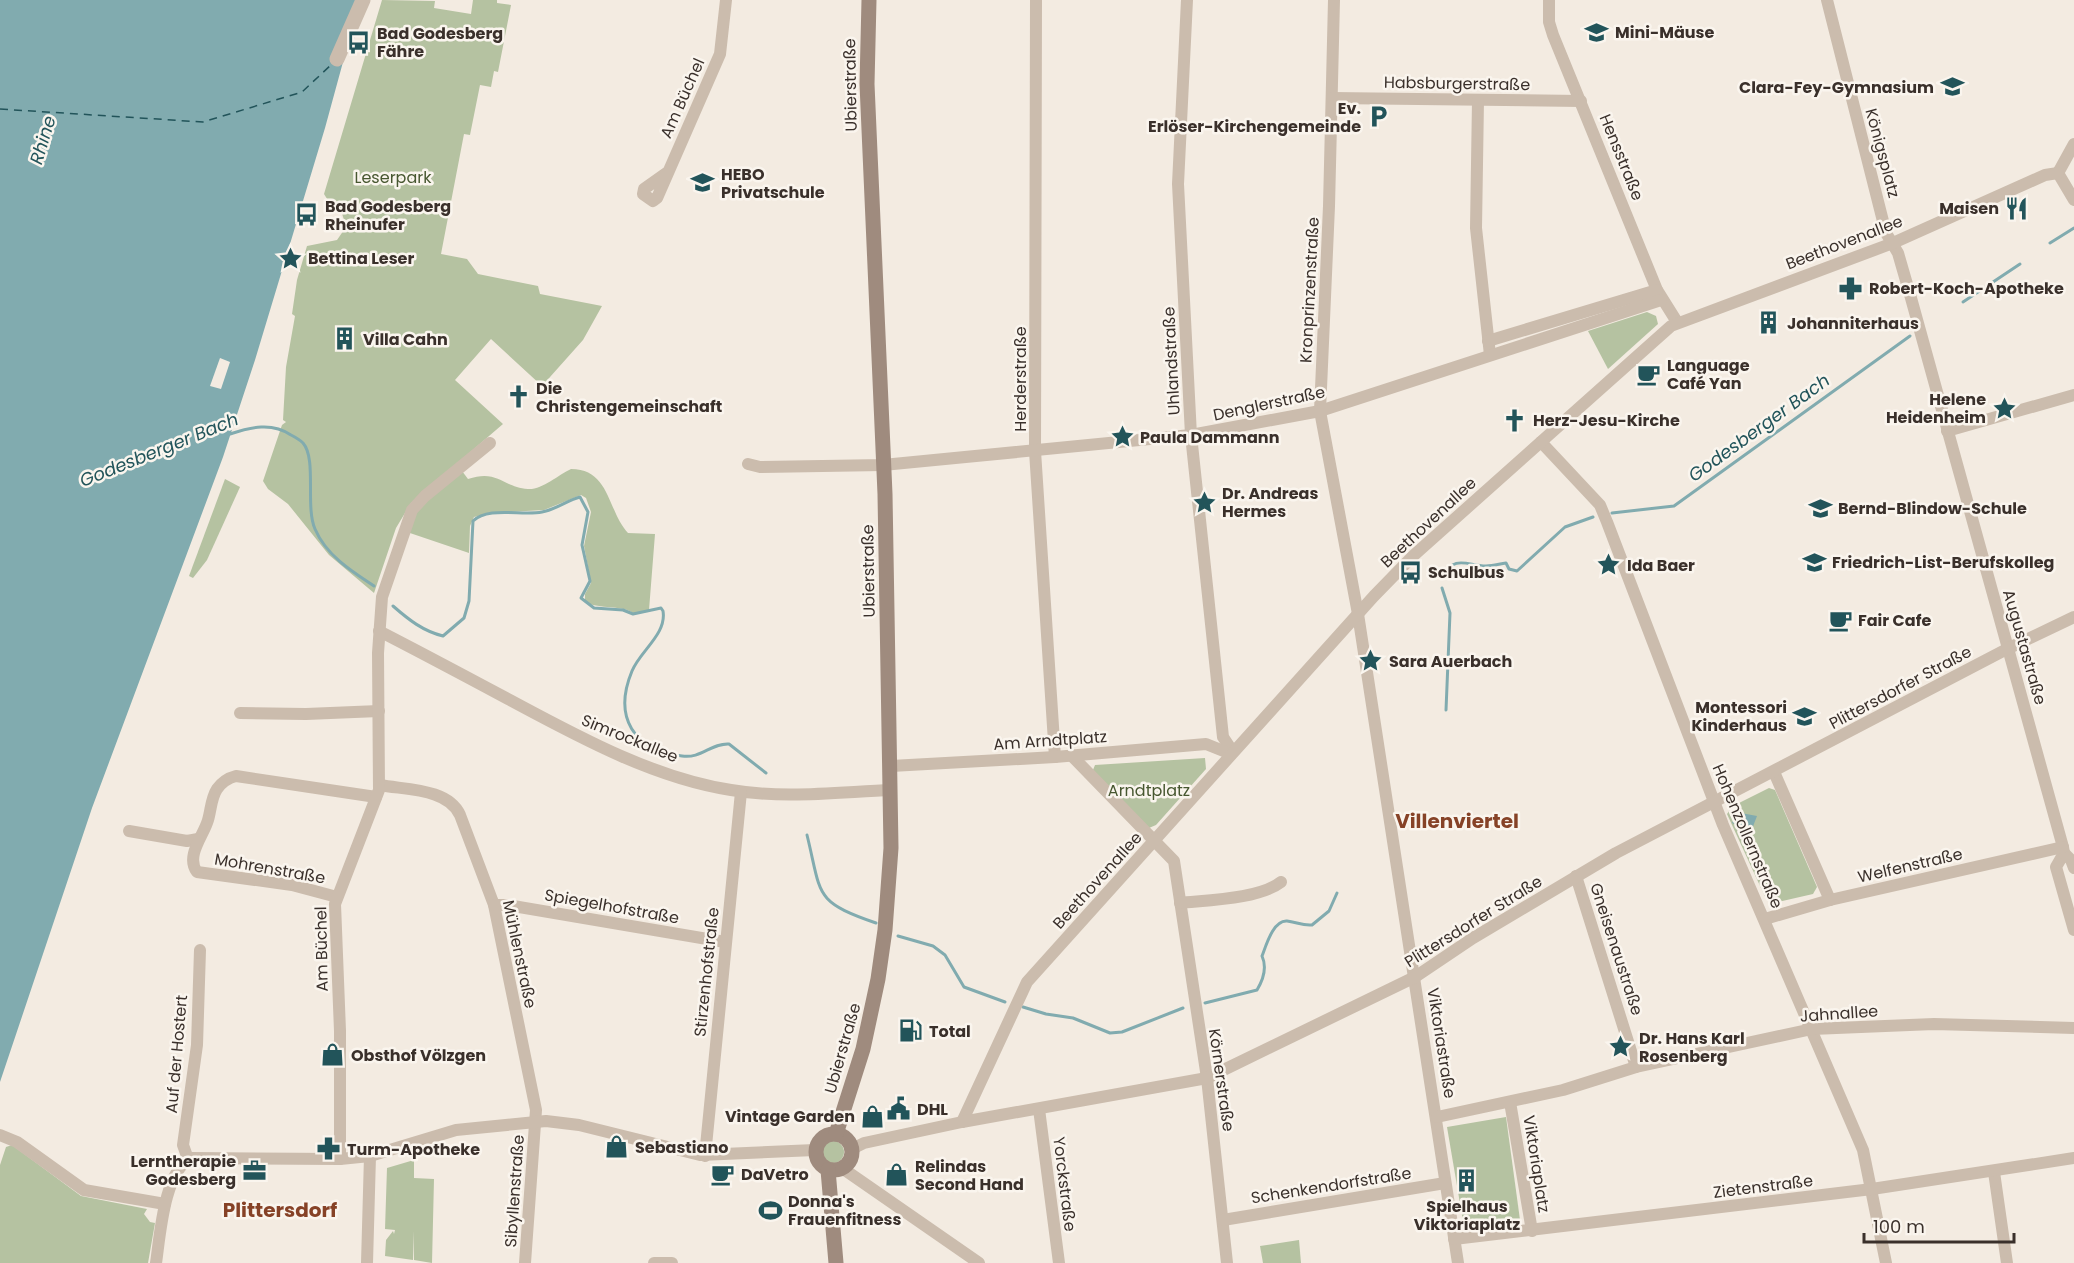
<svg xmlns="http://www.w3.org/2000/svg" width="2074" height="1263" viewBox="0 0 2074 1263" font-family="Poppins,sans-serif">
<style>
.green{fill:#b5c2a1}
.water{fill:#81abaf}
.pier{fill:#f3ebe1}
.lines{fill:none;stroke-linecap:round;stroke-linejoin:round}
.stream{stroke:#81abaf;stroke-width:3}
.ferry{stroke:#22545a;stroke-width:1.5;stroke-dasharray:8 6;stroke-linecap:butt}
.minor{stroke:#cbbcad;stroke-width:12}
.tertiary{stroke:#cbbcad;stroke-width:15}
.secondary{stroke:#9f8b7e;stroke-width:15}
.labels{text-anchor:middle;stroke-width:5;stroke-linejoin:round;paint-order:stroke}
.poi-label{font-size:16px;font-weight:bold;fill:#3a302b;stroke:#faf5ee;text-anchor:start}
.street-label{font-size:16px;fill:#3a302b;stroke:#faf5ee}
.park-label{font-size:16px;fill:#475730;stroke:#faf5ee}
.water-label{font-size:18px;font-style:italic;fill:#22545a;stroke:#faf5ee}
.quarter-label{font-size:20px;font-weight:bold;fill:#864227;stroke:#faf5ee}
</style>
<rect width="100%" height="100%" fill="#f3ebe1"/>
<g class="green">
<polygon points="382,0 435,1 434,8 471,14 473,0 497,0 497,3 511,5 498,72 494,71 491,87 480,85 470,135 464,134 441,254 467,259 478,274 538,286 540,294 602,306 583,340 542,386 491,339 455,380 503,424 411,503 396,528 374,593 329,555 288,504 268,489 263,481 282,425 286,422 283,420 286,367 295,316 292,314 297,280 307,246 337,240 346,227 341,210 329,202 324,194"/>
<polygon points="1647,312 1656,316 1658,324 1608,369 1588,331"/>
<path d="M571,469C610,469 607,510 628,533L655,534L649,610L635,614C621,604 601,610 585,602V594L591,583L584,546L591,512L586,498L581,495L544,510L491,513L474,517L470,526L469,553L404,531L416,508L462,471L468,479C498,469 502,487 528,489C542,490 558,475 571,469Z"/>
<polygon points="225,479 240,487 207,560 193,578 189,576"/>
<polygon points="1205,758 1206,769 1156,825 1149,828 1093,770 1095,765"/>
<polygon points="1769,788 1775,790 1817,887 1813,894 1773,903 1766,899 1727,814 1733,806"/>
<polygon points="1506,1117 1520,1220 1464,1227 1447,1127"/>
<circle cx="833" cy="1152" r="11"/>
<polygon points="12,1145 81,1196 147,1209 144,1214 150,1222 155,1223 148,1263 0,1263 0,1165 6,1147"/>
<polygon points="414,1160 414,1178 434,1179 432,1263 414,1260 414,1231 413,1260 385,1256 386,1240 393,1231 394,1234 395,1230 385,1229 387,1168"/>
<polygon points="1299,1240 1301,1263 1263,1263 1260,1246"/>
</g>
<g class="water">
<polygon points="0,0 356,0 343,62 325,128 255,360 223,457 92,808 0,1082"/>
<polygon points="1741,813 1757,816 1752,829 1749,830 1732,823 1735,816"/>
</g>
<polygon class="pier" points="220,358 230,362 221,389 210,386"/>
<g class="lines">
<g class="stream">
<polyline points="2050,243 2074,228"/>
<polyline points="1963,302 2020,264"/>
<path d="M230,434C251,427 272,422 291,435C295,437 300,440 303,443C317,459 305,506 315,529C326,555 351,571 374,586"/>
<polyline points="1612,513 1674,506 1910,336"/>
<path d="M1440,576C1457,555 1465,565 1486,566C1493,566 1499,564 1506,563L1509,569L1517,571L1565,527L1593,517"/>
<polyline points="1442,588 1450,613 1446,710"/>
<path d="M393,606C409,620 423,631 443,636L464,618L469,601L473,521C488,506 522,516 542,512C555,510 568,500 580,497L588,512L582,545L590,581L581,598L594,608L623,610L633,614L661,608L663,611C667,634 640,651 632,671C613,717 633,750 682,756C701,759 711,743 729,744L766,773"/>
<path d="M807,835C822,896 813,901 876,923"/>
<polyline points="898,936 933,946 945,955 964,987 1005,1002"/>
<path d="M1205,1003L1257,990C1263,980 1267,967 1262,956C1266,946 1273,920 1287,921C1296,922 1303,926 1312,925L1329,911L1337,893"/>
<polyline points="1023,1007 1046,1014 1073,1018 1110,1033 1122,1032 1183,1008"/>
</g>
<polyline class="ferry" points="0,109 203,122 302,92 332,64"/>
<g class="minor">
<polyline points="1036,0 1035,451 1055,757"/>
<polyline points="1187,0 1178,184 1191,435 1223,737 1233,752"/>
<polyline points="1334,0 1329,206 1320,411 1358,614 1458,1263"/>
<polyline points="1549,0 1549,22 1553,35 1657,290 1677,322"/>
<polyline points="1827,0 1886,233 1898,253 1911,298 2063,847 2064,853 2056,867 2074,930"/>
<polyline points="1332,98 1581,101"/>
<polyline points="1478,100 1476,228 1490,355"/>
<polyline points="668,172 644,189 643,194 653,201 657,198 720,54 726,0"/>
<polyline points="2058,173 2074,144"/>
<polyline points="2058,173 2074,200"/>
<polyline points="1488,341 1657,290"/>
<polyline points="1947,431 2074,395"/>
<polyline points="1541,442 1600,505 1607,522 1723,825 1863,1150 1886,1263"/>
<polyline points="748,464 760,467 883,465 1191,435 1320,411 1661,300"/>
<path d="M379,631C422,653 465,676 508,699C577,736 653,778 731,790C783,799 839,792 891,790"/>
<polyline points="240,713 306,714 379,711"/>
<polyline points="1071,755 1174,861 1207,1078 1227,1263"/>
<polyline points="891,766 1055,757 1206,744 1231,754"/>
<polyline points="1774,772 1830,900"/>
<path d="M380,785C405,790 448,788 460,815L494,905L536,1110L525,1263"/>
<polyline points="129,831 187,841 198,839"/>
<polyline points="2064,853 2071,860 2074,868"/>
<polyline points="1576,876 1636,1067"/>
<path d="M337,897L292,885L197,872C185,856 204,835 208,820C211,810 211,798 217,789C222,782 228,778 236,776L376,797"/>
<path d="M1180,903C1208,900 1259,899 1281,882"/>
<polyline points="494,905 507,905 725,942"/>
<polyline points="1765,919 1830,900 2063,847"/>
<polyline points="1510,1102 1532,1231"/>
<polyline points="1039,1109 1059,1263"/>
<polyline points="1437,1117 1563,1090 1636,1067 1812,1029 1934,1024 2074,1028"/>
<polyline points="962,1122 1027,982 1374,596 1413,556 1671,326 1893,243 2045,175 2058,173"/>
<polyline points="0,1135 17,1142 84,1190 165,1204"/>
<polyline points="852,1149 864,1143 962,1122 1207,1078 1415,977 1473,938 1616,853 2007,649 2074,617"/>
<polyline points="705,1156 741,792"/>
<polyline points="188,1159 183,1145 197,1045 200,950"/>
<polyline points="340,1159 340,1031 335,904 379,790 378,653 382,597 412,510 425,496 490,443"/>
<polyline points="842,1168 979,1263"/>
<polyline points="1994,1172 2007,1263"/>
<polyline points="1223,1220 1445,1183"/>
<polyline points="1454,1239 1872,1189 2074,1158"/>
<path d="M156,1263C160,1236 164,1171 191,1158L340,1159L370,1156L456,1130L546,1121L579,1125L700,1155L815,1150"/>
<polyline points="367,1263 370,1156"/>
<polyline points="654,1263 672,1263"/>
</g>
<polyline class="tertiary" points="337,59 363,0"/>
<g class="secondary">
<circle cx="834" cy="1152" r="18"/>
<polyline points="836,1134 863,1049 878,979 885,930 891,848 885,494 867,84 869,0"/>
<polyline points="828,1170 836,1263"/>
</g>
</g>
<defs>
<symbol id="school-bare" viewBox="-9 -9 18 18"><path d="M0-5L7-2L0 1L-7-2ZM-4 1L0 2.5L4 1V4Q0 6-4 4Z" fill="#22545a" stroke="#faf5ee" stroke-width="2.5" paint-order="stroke"/></symbol>
<symbol id="bus-bare" viewBox="-9 -9 18 18"><path d="M-5-6H5V4H4V6H2V4H-2V6H-4V4H-5ZM-3.5-4V0h7V-4ZM-3.5 1.2v1.5H-2V1.2ZM2 1.2v1.5H3.5V1.2Z" fill="#22545a" stroke="#faf5ee" stroke-width="2.5" paint-order="stroke"/></symbol>
<symbol id="parking-bare" viewBox="-9 -9 18 18"><path d="M-3.5-5.5H1a3.5 3.5 0 0 1 0 7H-1V5.5H-3.5ZM-1-3.4V-.6H.8a1.4 1.4 0 0 0 0-2.8Z" fill="#22545a" stroke="#faf5ee" stroke-width="2.5" paint-order="stroke"/></symbol>
<symbol id="restaurant-bare" viewBox="-9 -9 18 18"><path d="M-5-6h1v4h1v-4h1v4h1v-4h1v5L-1.5 .5V6h-2V.5L-5-1ZM5-6V6H3V1.5H1.5Q1.5-4 5-6Z" fill="#22545a" stroke="#faf5ee" stroke-width="2.5" paint-order="stroke"/></symbol>
<symbol id="sight-bare" viewBox="-9 -9 18 18"><path d="M0-6L1.8-2.2L6-1.7L2.9 1.2L3.7 5.4L0 3.3L-3.7 5.4L-2.9 1.2L-6-1.7L-1.8-2.2Z" fill="#22545a" stroke="#faf5ee" stroke-width="2.5" paint-order="stroke"/></symbol>
<symbol id="pharmacy-bare" viewBox="-9 -9 18 18"><path d="M-2-6h4v4h4v4h-4v4h-4v-4h-4v-4h4Z" fill="#22545a" stroke="#faf5ee" stroke-width="2.5" paint-order="stroke"/></symbol>
<symbol id="building-bare" viewBox="-9 -9 18 18"><path d="M-4-6H4V6H1V3H-1V6H-4ZM-2.5-4.3h1.7v1.8h-1.7ZM.8-4.3h1.7v1.8H.8ZM-2.5-1h1.7V.8h-1.7ZM.8-1h1.7V.8H.8Z" fill="#22545a" stroke="#faf5ee" stroke-width="2.5" paint-order="stroke"/></symbol>
<symbol id="cafe-bare" viewBox="-9 -9 18 18"><path d="M-5.5-4.5H6V0H3Q3 3.5 0 3.5H-2.5Q-5.5 3.5-5.5 0ZM3-3.2v2h1.7v-2ZM-6 4.5H4V6H-6Z" fill="#22545a" stroke="#faf5ee" stroke-width="2.5" paint-order="stroke"/></symbol>
<symbol id="church-bare" viewBox="-9 -9 18 18"><path d="M-1.2-6h2.4v3.5h3.3v2.4h-3.3V6h-2.4V-.1h-3.3v-2.4h3.3Z" fill="#22545a" stroke="#faf5ee" stroke-width="2.5" paint-order="stroke"/></symbol>
<symbol id="fuel-bare" viewBox="-9 -9 18 18"><path d="M-5.5-6h7V0h2V4h1.3V-2.5L3-4.5l.8-.8L6-3V5H2.5V1h-1V6h-7ZM-4.2-4.7v3.2H.2V-4.7Z" fill="#22545a" stroke="#faf5ee" stroke-width="2.5" paint-order="stroke"/></symbol>
<symbol id="shop-bare" viewBox="-9 -9 18 18"><path d="M-5-2.5h2.3a2.7 3.5 0 0 1 5.4 0H5L5.5 6h-11ZM-1.5-2.5h3a1.5 2.3 0 0 0-3 0Z" fill="#22545a" stroke="#faf5ee" stroke-width="2.5" paint-order="stroke"/></symbol>
<symbol id="civic-bare" viewBox="-9 -9 18 18"><path d="M-.6-6.5H3V-4.5H.6V-3L4-1V1h2V6H-6V1h2V-1L-.6-3ZM-1.2 2.5V6h2.4V2.5Z" fill="#22545a" stroke="#faf5ee" stroke-width="2.5" paint-order="stroke"/></symbol>
<symbol id="office-bare" viewBox="-9 -9 18 18"><path d="M-6-3h4V-5.5h4V-3h4V5H-6ZM-1-4.5V-3h2v-1.5ZM-6 0V1H6V0Z" fill="#22545a" stroke="#faf5ee" stroke-width="2.5" paint-order="stroke"/></symbol>
<symbol id="stadium-bare" viewBox="-9 -9 18 18"><path d="M0-5a6.5 5 0 1 0 0 10a6.5 5 0 1 0 0-10ZM-3.5-1.8h7v3.6h-7Z" fill="#22545a" stroke="#faf5ee" stroke-width="2.5" paint-order="stroke"/></symbol>
</defs>
<g fill-rule="evenodd">
<use href="#school-bare" x="1580" y="16" width="33" height="33"/>
<use href="#bus-bare" x="342" y="26" width="33" height="33"/>
<use href="#school-bare" x="1936" y="70" width="33" height="33"/>
<use href="#parking-bare" x="1362" y="100" width="33" height="33"/>
<use href="#school-bare" x="686" y="166" width="33" height="33"/>
<use href="#restaurant-bare" x="2000" y="192" width="33" height="33"/>
<use href="#bus-bare" x="290" y="198" width="33" height="33"/>
<use href="#sight-bare" x="274" y="242" width="33" height="33"/>
<use href="#pharmacy-bare" x="1834" y="272" width="33" height="33"/>
<use href="#building-bare" x="1752" y="306" width="33" height="33"/>
<use href="#building-bare" x="328" y="322" width="33" height="33"/>
<use href="#cafe-bare" x="1632" y="358" width="33" height="33"/>
<use href="#church-bare" x="502" y="380" width="33" height="33"/>
<use href="#sight-bare" x="1988" y="392" width="33" height="33"/>
<use href="#church-bare" x="1498" y="404" width="33" height="33"/>
<use href="#sight-bare" x="1106" y="420" width="33" height="33"/>
<use href="#sight-bare" x="1188" y="486" width="33" height="33"/>
<use href="#school-bare" x="1804" y="492" width="33" height="33"/>
<use href="#school-bare" x="1798" y="546" width="33" height="33"/>
<use href="#sight-bare" x="1592" y="548" width="33" height="33"/>
<use href="#bus-bare" x="1394" y="556" width="33" height="33"/>
<use href="#cafe-bare" x="1824" y="604" width="33" height="33"/>
<use href="#sight-bare" x="1354" y="644" width="33" height="33"/>
<use href="#school-bare" x="1788" y="700" width="33" height="33"/>
<use href="#fuel-bare" x="894" y="1014" width="33" height="33"/>
<use href="#sight-bare" x="1604" y="1030" width="33" height="33"/>
<use href="#shop-bare" x="316" y="1038" width="33" height="33"/>
<use href="#civic-bare" x="882" y="1092" width="33" height="33"/>
<use href="#shop-bare" x="856" y="1100" width="33" height="33"/>
<use href="#shop-bare" x="600" y="1130" width="33" height="33"/>
<use href="#pharmacy-bare" x="312" y="1132" width="33" height="33"/>
<use href="#office-bare" x="238" y="1154" width="33" height="33"/>
<use href="#cafe-bare" x="706" y="1158" width="33" height="33"/>
<use href="#shop-bare" x="880" y="1158" width="33" height="33"/>
<use href="#building-bare" x="1450" y="1164" width="33" height="33"/>
<use href="#stadium-bare" x="754" y="1194" width="33" height="33"/>
</g>
<g class="labels">
<g class="poi-label">
<text x="1615" y="38">Mini-Mäuse</text>
<text x="377" y="39">Bad Godesberg<tspan x="377" dy="18">Fähre</tspan></text>
<text x="1934" y="93" text-anchor="end">Clara-Fey-Gymnasium</text>
<text x="1361" y="114" text-anchor="end">Ev.<tspan x="1361" dy="18">Erlöser-Kirchengemeinde</tspan></text>
<text x="721" y="180">HEBO<tspan x="721" dy="18">Privatschule</tspan></text>
<text x="325" y="212">Bad Godesberg<tspan x="325" dy="18">Rheinufer</tspan></text>
<text x="1999" y="214" text-anchor="end">Maisen</text>
<text x="308" y="264">Bettina Leser</text>
<text x="1869" y="294">Robert-Koch-Apotheke</text>
<text x="1787" y="329">Johanniterhaus</text>
<text x="363" y="345">Villa Cahn</text>
<text x="1667" y="371">Language<tspan x="1667" dy="18">Café Yan</tspan></text>
<text x="536" y="394">Die<tspan x="536" dy="18">Christengemeinschaft</tspan></text>
<text x="1986" y="405" text-anchor="end">Helene<tspan x="1986" dy="18">Heidenheim</tspan></text>
<text x="1533" y="426">Herz-Jesu-Kirche</text>
<text x="1140" y="443">Paula Dammann</text>
<text x="1222" y="499">Dr. Andreas<tspan x="1222" dy="18">Hermes</tspan></text>
<text x="1838" y="514">Bernd-Blindow-Schule</text>
<text x="1832" y="568">Friedrich-List-Berufskolleg</text>
<text x="1627" y="571">Ida Baer</text>
<text x="1428" y="578">Schulbus</text>
<text x="1858" y="626">Fair Cafe</text>
<text x="1389" y="667">Sara Auerbach</text>
<text x="1787" y="713" text-anchor="end">Montessori<tspan x="1787" dy="18">Kinderhaus</tspan></text>
<text x="929" y="1037">Total</text>
<text x="1639" y="1044">Dr. Hans Karl<tspan x="1639" dy="18">Rosenberg</tspan></text>
<text x="351" y="1061">Obsthof Völzgen</text>
<text x="917" y="1115">DHL</text>
<text x="855" y="1122" text-anchor="end">Vintage Garden</text>
<text x="635" y="1153">Sebastiano</text>
<text x="347" y="1155">Turm-Apotheke</text>
<text x="236" y="1167" text-anchor="end">Lerntherapie<tspan x="236" dy="18">Godesberg</tspan></text>
<text x="915" y="1172">Relindas<tspan x="915" dy="18">Second Hand</tspan></text>
<text x="741" y="1180">DaVetro</text>
<text x="788" y="1207">Donna's<tspan x="788" dy="18">Frauenfitness</tspan></text>
<text x="1467" y="1212" text-anchor="middle">Spielhaus<tspan x="1467" dy="18">Viktoriaplatz</tspan></text>
</g>
<g class="street-label">
<text transform="translate(1457 83) rotate(1)" y="6">Habsburgerstraße</text>
<text transform="translate(850 85) rotate(-91)" y="6">Ubierstraße</text>
<text transform="translate(682 98) rotate(-66)" y="6">Am Büchel</text>
<text transform="translate(1883 153) rotate(75)" y="6">Königsplatz</text>
<text transform="translate(1622 157) rotate(68)" y="6">Hensstraße</text>
<text transform="translate(1844 242) rotate(-21)" y="6">Beethovenallee</text>
<text transform="translate(1309 290) rotate(-87)" y="6">Kronprinzenstraße</text>
<text transform="translate(1171 361) rotate(-93)" y="6">Uhlandstraße</text>
<text transform="translate(1020 379) rotate(-90)" y="6">Herderstraße</text>
<text transform="translate(1269 403) rotate(-12)" y="6">Denglerstraße</text>
<text transform="translate(1428 522) rotate(-43)" y="6">Beethovenallee</text>
<text transform="translate(868 571) rotate(-91)" y="6">Ubierstraße</text>
<text transform="translate(2025 647) rotate(74)" y="6">Augustastraße</text>
<text transform="translate(1900 687) rotate(-28)" y="6">Plittersdorfer Straße</text>
<text transform="translate(630 738) rotate(22)" y="6">Simrockallee</text>
<text transform="translate(1050 740) rotate(-4)" y="6">Am Arndtplatz</text>
<text transform="translate(1748 836) rotate(67)" y="6">Hohenzollernstraße</text>
<text transform="translate(1910 865) rotate(-13)" y="6">Welfenstraße</text>
<text transform="translate(270 868) rotate(10)" y="6">Mohrenstraße</text>
<text transform="translate(1097 880) rotate(-48)" y="6">Beethovenallee</text>
<text transform="translate(612 906) rotate(10)" y="6">Spiegelhofstraße</text>
<text transform="translate(1473 921) rotate(-32)" y="6">Plittersdorfer Straße</text>
<text transform="translate(321 949) rotate(-91)" y="6">Am Büchel</text>
<text transform="translate(1617 949) rotate(72)" y="6">Gneisenaustraße</text>
<text transform="translate(520 954) rotate(78)" y="6">Mühlenstraße</text>
<text transform="translate(706 972) rotate(-84)" y="6">Stirzenhofstraße</text>
<text transform="translate(1839 1013) rotate(-4)" y="6">Jahnallee</text>
<text transform="translate(1442 1043) rotate(81)" y="6">Viktoriastraße</text>
<text transform="translate(842 1048) rotate(-74)" y="6">Ubierstraße</text>
<text transform="translate(176 1054) rotate(-85)" y="6">Auf der Hostert</text>
<text transform="translate(1222 1080) rotate(82)" y="6">Körnerstraße</text>
<text transform="translate(1537 1164) rotate(81)" y="6">Viktoriaplatz</text>
<text transform="translate(1065 1184) rotate(83)" y="6">Yorckstraße</text>
<text transform="translate(1331 1185) rotate(-9)" y="6">Schenkendorfstraße</text>
<text transform="translate(1763 1186) rotate(-7)" y="6">Zietenstraße</text>
<text transform="translate(514 1191) rotate(-86)" y="6">Sibyllenstraße</text>
</g>
<g class="park-label">
<text x="393" y="183">Leserpark</text>
<text x="1149" y="796">Arndtplatz</text>
</g>
<g class="water-label">
<text transform="translate(43 140) rotate(-73)" y="6">Rhine</text>
<text transform="translate(1759 428) rotate(-36)" y="6">Godesberger Bach</text>
<text transform="translate(159 450) rotate(-22)" y="6">Godesberger Bach</text>
</g>
<g class="quarter-label">
<text x="1457" y="828">Villenviertel</text>
<text x="280" y="1217">Plittersdorf</text>
</g>
</g>
<path d="M1864 1233v9h150v-9" fill="none" stroke="#3a302b" stroke-width="3"/>
<text x="1873" y="1233" font-size="18" fill="#3a302b" stroke="#faf5ee" stroke-width="4.5" paint-order="stroke">100 m</text>
</svg>
